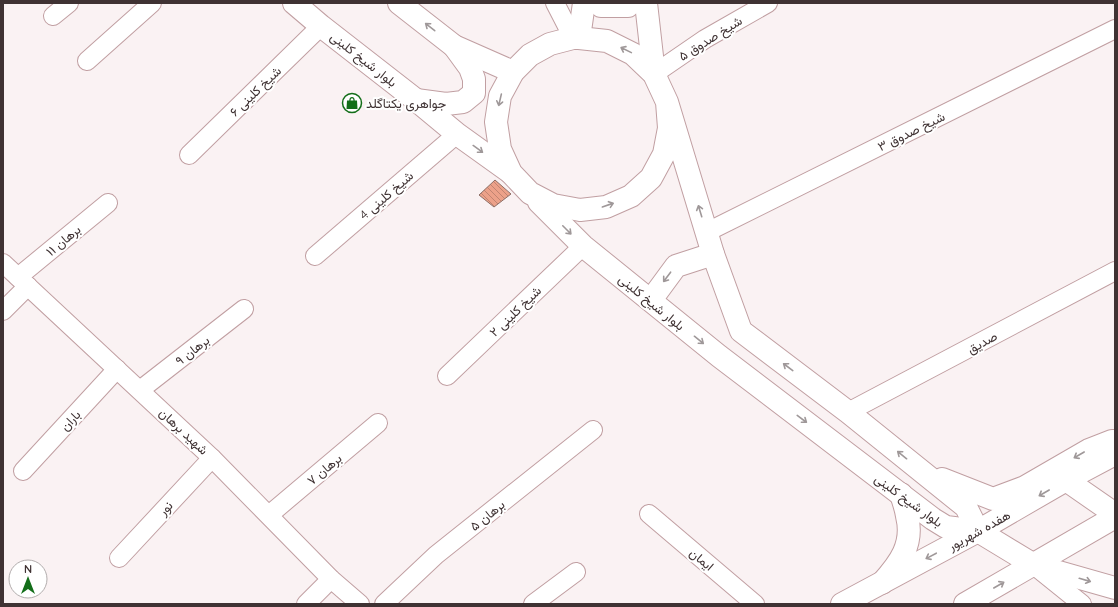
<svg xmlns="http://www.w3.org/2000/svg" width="1118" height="607" viewBox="0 0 1118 607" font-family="Quicksand,Vazirmatn,sans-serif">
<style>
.building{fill:url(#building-back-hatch);stroke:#8d6f66}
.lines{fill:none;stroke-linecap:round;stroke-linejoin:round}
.street-casing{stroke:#c19fa2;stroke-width:20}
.secondary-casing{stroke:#c19fa2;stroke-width:24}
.primary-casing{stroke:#c19fa2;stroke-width:24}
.street{stroke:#fff;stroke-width:18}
.secondary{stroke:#fff;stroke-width:22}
.primary{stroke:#fff;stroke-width:22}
.oneway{stroke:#9f9899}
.labels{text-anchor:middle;stroke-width:4;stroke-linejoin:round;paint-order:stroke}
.street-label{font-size:13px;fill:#3f3233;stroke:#fff}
.poi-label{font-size:13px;fill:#3f3233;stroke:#fff;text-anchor:start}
</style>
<defs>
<pattern id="building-back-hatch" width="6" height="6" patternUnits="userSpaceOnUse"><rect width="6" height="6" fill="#eca189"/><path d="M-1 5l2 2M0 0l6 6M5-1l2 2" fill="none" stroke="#c18471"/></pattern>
</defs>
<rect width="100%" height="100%" fill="#faf2f3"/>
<polygon class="building" points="495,180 511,194 494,207 479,195"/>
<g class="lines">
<defs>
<g id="street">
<polyline points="555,3 573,38"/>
<polyline points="53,16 69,3"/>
<polyline points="87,61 152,3"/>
<polyline points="654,74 705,39 768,3"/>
<polyline points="189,155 321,26"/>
<polyline points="707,232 1115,29"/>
<polyline points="315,256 457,134"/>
<polyline points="3,263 212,458 331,579 360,604"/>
<polyline points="18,277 108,203"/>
<polyline points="3,311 28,286"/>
<polyline points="447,376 583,246"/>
<polyline points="140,390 244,309"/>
<polyline points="848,412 1115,271"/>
<polyline points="23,471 117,369"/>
<polyline points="649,514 755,604"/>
<polyline points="269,515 378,423"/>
<polyline points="119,558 212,458"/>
<polyline points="1036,567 1082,604"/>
<polyline points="306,604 331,579"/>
<polyline points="384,604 436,555 593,430"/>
<polyline points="533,604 576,572"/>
</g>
<g id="secondary">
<polyline points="294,3 321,26 416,100 457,134 510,172"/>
<polyline points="399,3 454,46 513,72"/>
<polyline points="598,3 601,6 628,6 631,3"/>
<polyline points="646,3 654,74"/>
<polyline points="579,38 584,3"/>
<polyline points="416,100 446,104 463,102 474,93 474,79 470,68 454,46"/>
<polyline points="667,102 669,128 664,154 651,178 631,196 606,207 580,210 553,205 530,193 511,173 500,149 496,122 500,96 513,72 530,55 550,44 573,38 579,38 607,41 633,54 654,74 667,102 713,254 741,331 848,412 966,507 978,531"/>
<polyline points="539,202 583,246 719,356 933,519 946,527 978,531 1034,565 1115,588"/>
<polyline points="651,300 676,266 713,254"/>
<polyline points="942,479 993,499 1025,487 1089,450 1112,441 1115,441"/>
<polyline points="1066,480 1115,514"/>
<path d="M882,583C900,563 914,544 907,516C906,508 903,501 901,494"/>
</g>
<g id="primary">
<polyline points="842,604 978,531 1066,480 1115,454"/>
<polyline points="965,604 1115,517"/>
</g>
</defs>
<use href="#street" class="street-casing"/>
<use href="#secondary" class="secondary-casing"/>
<use href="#primary" class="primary-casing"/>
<use href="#street" class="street"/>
<use href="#secondary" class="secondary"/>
<use href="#primary" class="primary"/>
</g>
<defs><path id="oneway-shaft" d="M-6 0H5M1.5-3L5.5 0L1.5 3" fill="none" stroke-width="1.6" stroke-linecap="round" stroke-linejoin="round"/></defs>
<g class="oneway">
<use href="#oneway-shaft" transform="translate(430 27) rotate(-142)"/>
<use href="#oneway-shaft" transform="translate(626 50) rotate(-154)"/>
<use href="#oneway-shaft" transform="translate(500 100) rotate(103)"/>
<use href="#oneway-shaft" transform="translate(478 149) rotate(36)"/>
<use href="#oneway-shaft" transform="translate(608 205) rotate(-19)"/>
<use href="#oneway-shaft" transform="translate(700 211) rotate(-107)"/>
<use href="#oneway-shaft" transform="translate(567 230) rotate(45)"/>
<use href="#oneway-shaft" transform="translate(667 277) rotate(127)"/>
<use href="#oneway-shaft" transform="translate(699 340) rotate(39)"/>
<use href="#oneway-shaft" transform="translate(788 367) rotate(-143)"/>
<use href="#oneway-shaft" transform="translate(802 419) rotate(37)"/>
<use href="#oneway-shaft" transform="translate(902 455) rotate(-141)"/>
<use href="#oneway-shaft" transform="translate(1079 455) rotate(150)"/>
<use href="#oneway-shaft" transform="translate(1044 493) rotate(150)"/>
<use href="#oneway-shaft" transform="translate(931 556) rotate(152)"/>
<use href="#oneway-shaft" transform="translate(1085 580) rotate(16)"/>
<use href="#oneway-shaft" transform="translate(999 585) rotate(-30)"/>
</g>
<defs>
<symbol id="shop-ring" viewBox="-11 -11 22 22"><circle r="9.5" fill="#fff" stroke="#136e19" stroke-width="1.5"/><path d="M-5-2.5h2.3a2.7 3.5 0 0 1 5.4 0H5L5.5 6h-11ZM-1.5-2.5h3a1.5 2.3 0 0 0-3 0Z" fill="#136e19"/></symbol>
</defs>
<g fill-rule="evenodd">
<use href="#shop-ring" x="341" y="92" width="22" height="22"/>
</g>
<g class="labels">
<g class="street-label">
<text transform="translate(710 38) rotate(-32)" y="5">شیخ صدوق ۵</text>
<text transform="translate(364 59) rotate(38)" y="5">بلوار شیخ کلینی</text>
<text transform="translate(255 91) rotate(-44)" y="5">شیخ کلینی ۶</text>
<text transform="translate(911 131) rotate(-26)" y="5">شیخ صدوق ۳</text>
<text transform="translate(386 195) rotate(-41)" y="5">شیخ کلینی 4</text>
<text transform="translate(63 240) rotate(-40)" y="5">برهان ۱۱</text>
<text transform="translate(652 302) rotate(39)" y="5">بلوار شیخ کلینی</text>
<text transform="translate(515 311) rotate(-44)" y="5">شیخ کلینی ۲</text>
<text transform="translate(982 342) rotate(-28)" y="5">صدیق</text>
<text transform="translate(192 350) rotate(-38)" y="5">برهان ۹</text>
<text transform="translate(70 420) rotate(-47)" y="5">باران</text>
<text transform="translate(184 431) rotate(43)" y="5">شهید برهان</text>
<text transform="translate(324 469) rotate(-40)" y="5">برهان ۷</text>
<text transform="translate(909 500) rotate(36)" y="5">بلوار شیخ کلینی</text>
<text transform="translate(165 508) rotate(-47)" y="5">نور</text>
<text transform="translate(487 515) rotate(-39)" y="5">برهان ۵</text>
<text transform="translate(979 530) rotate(-29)" y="5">هفده شهریور</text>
<text transform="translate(702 559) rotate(40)" y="5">ایمان</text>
</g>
<g class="poi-label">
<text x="366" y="108">جواهری یکتاگلد</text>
</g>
</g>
<rect width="1118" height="607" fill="none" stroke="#3f3233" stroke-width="8"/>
<g transform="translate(28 579)"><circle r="19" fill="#ffffff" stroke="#b2adad"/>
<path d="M0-3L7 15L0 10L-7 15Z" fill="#136e19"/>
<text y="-6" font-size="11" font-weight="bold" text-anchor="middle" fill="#3f3233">N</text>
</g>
</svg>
